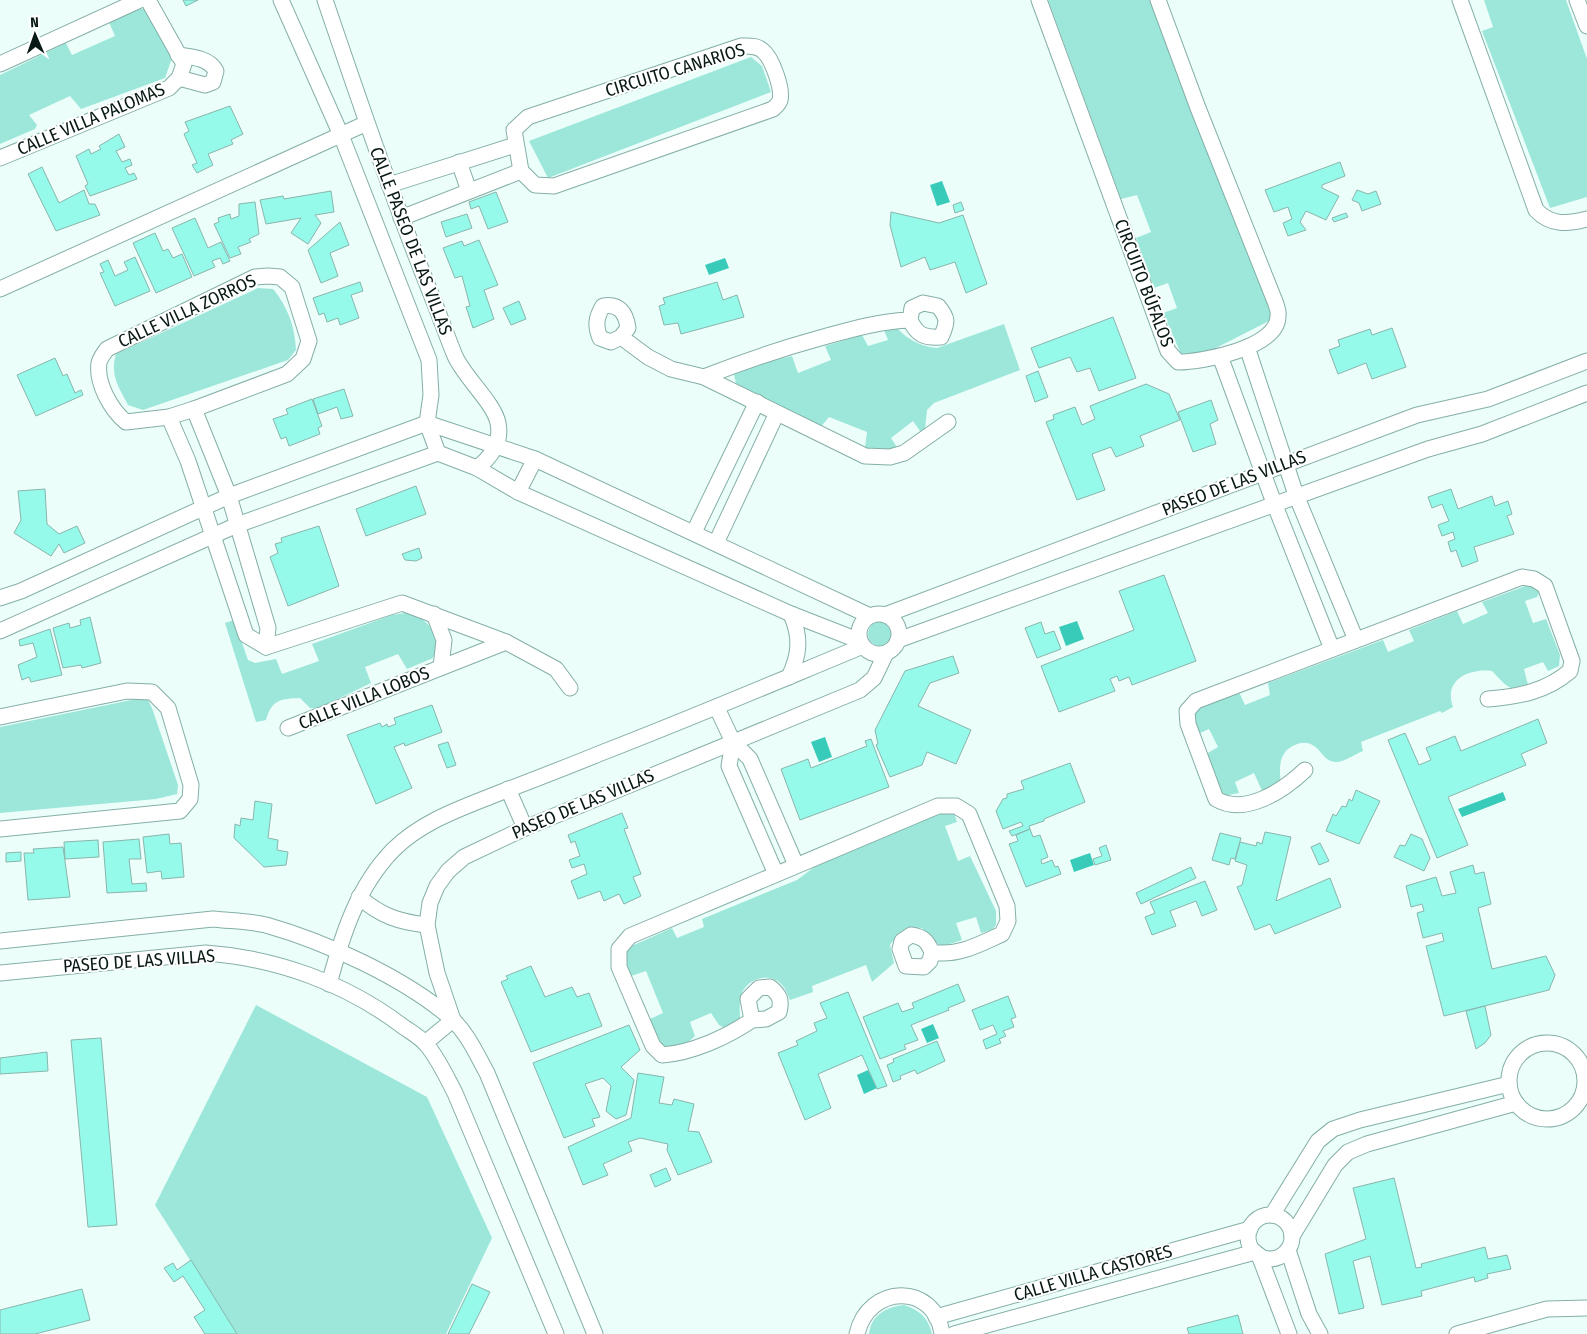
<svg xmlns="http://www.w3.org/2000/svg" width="1587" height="1334" viewBox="0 0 1587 1334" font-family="'Fira Sans Condensed',sans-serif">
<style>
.green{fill:#9ce7da}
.water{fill:#39cbb9}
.building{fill:#95faea;stroke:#89b5ad}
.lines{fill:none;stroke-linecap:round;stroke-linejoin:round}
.street-casing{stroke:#84afa7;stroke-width:17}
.street{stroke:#fff;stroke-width:15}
.labels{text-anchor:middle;stroke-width:4;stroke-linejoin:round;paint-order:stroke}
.street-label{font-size:18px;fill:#081916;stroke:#fff}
</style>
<rect width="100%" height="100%" fill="#ecfefa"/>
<g class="green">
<polygon points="1048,0 1152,0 1273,319 1208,352 1181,354 1163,313 1177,308 1168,283 1154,288 1136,238 1151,232 1137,195 1121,199"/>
<polygon points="1484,0 1566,0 1587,59 1587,197 1550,208 1482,31 1493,27"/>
<polygon points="138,9 144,9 160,33 172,58 165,78 81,109 70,96 29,115 37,125 35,129 0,144 0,75 66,43 72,55 115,36 109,22"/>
<polygon points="751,57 762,66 771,92 548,178 529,141"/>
<path d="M258,288L273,289C288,307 295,327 296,350L288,360L143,410L128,405C118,386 110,375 116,354Z"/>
<path d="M1004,324L1020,370L934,403L927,410L925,429L920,431L913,421L891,438L898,449L888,452L865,448L867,432L829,417L820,428L737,387L734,375L737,369L792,356L798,373L831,360L825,346L862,335L868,346L888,340L884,330L895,325C904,338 921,347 937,348Z"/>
<path d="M1528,585L1536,588L1539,593L1537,597L1525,601L1533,623L1546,619L1560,655L1559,666L1548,671L1543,662L1524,669L1528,685C1512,697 1502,681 1492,671C1469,668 1443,680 1453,707L1442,713L1440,711L1361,742L1363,751C1355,754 1343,763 1335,762C1324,761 1322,751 1314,746C1308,742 1302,742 1295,745C1278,752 1279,768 1281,785L1263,793L1254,773L1235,782L1239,793L1223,796L1206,754L1218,747L1209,729L1198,734L1192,721L1196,709L1239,692L1245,705L1270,695L1268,683L1383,640L1388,652L1414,641L1409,630L1457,611L1463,624L1488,613L1482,602Z"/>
<path d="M405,613C428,616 442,636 433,658L407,669L398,654L365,667L371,683L319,708H310L300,698C281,699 272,699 266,720L256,722L225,623L234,620L248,660L255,663L276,659L282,674L319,661L312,644L392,615Z"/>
<circle cx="880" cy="634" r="12"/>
<polygon points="141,698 148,700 152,708 178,785 177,794 156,799 0,813 0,727"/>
<path d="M939,812L954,813L957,822L945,826L958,861L970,856L996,911V925L992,930L981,933L976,917L956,923L962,940L941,947L922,928L908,927L898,934L890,945L894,963L872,982L866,965L812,986L813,992L790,1000C788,996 786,989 783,986C771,971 747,978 741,995C739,1002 740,1012 740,1019L728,1030L719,1025L711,1013L690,1022L695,1036C687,1046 673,1047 662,1048L650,1019L663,1013L646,971L631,976L625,960V949L672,928L677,938L704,927L702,919L797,880L829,856Z"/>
<polygon points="256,1005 427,1097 492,1238 446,1334 237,1334 155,1205"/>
<path d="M904,1305C920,1310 928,1318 932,1334H869C871,1315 886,1307 904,1305Z"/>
</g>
<g class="water">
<polygon points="942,181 950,202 937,206 930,185"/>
<polygon points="725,258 729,268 709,275 705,265"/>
<polygon points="1077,621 1084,639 1066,646 1059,627"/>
<polygon points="825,737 832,757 819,762 811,742"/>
<polygon points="1503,792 1506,800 1462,817 1458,809"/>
<polygon points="1090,853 1094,865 1074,872 1070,860"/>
<polygon points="933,1024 939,1038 927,1043 921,1029"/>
<polygon points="868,1070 877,1088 864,1094 857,1075"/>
</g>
<g class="building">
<polygon points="183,0 198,0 186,6"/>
<polygon points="230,106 243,134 231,140 233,144 208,154 213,165 197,173 192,165 197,163 184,134 189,131 185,122"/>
<polygon points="119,134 125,147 116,151 122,162 130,159 132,165 125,168 129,175 134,173 137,179 90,196 85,186 88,184 76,156 89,149 91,154 101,149 99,146"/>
<polygon points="1340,162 1345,176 1322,185 1322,188 1339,196 1326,220 1306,211 1300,222 1306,230 1288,236 1283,223 1292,219 1288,207 1274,212 1265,190"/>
<polygon points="42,167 59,203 84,190 89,204 95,204 100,215 56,231 28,174"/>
<polygon points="1357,190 1368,194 1376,191 1381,204 1362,211 1359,203 1352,200"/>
<polygon points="331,191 334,212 315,215 321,223 308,244 291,233 301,218 266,224 260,200 283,196 284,199"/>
<polygon points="496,192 508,222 488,229 479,206 471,209 469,202"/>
<polygon points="255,202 259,234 249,239 251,242 238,247 241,254 230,258 214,224 219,222 218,218 230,214 231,219 239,216 239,204"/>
<polygon points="961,202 964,210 955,213 953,205"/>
<polygon points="891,212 939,223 963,215 987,284 966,293 955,262 930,270 925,257 901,267 890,225"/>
<polygon points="1346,213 1348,217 1334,222 1332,218"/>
<polygon points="467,214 472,228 446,237 441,222"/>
<polygon points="195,218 208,248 221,242 230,261 223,264 220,258 212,261 215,267 194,276 172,228"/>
<polygon points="340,222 349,245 330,253 338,276 321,283 308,250"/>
<polygon points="155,233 163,251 168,249 173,258 182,254 192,277 156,293 133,243"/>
<polygon points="479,240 498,285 484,290 494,319 473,328 466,307 470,306 462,276 455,278 443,248 462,241 464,246"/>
<polygon points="135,257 150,291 115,306 100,273 104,272 100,264 108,260 115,276 128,270 124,262"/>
<polygon points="360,282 363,291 351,295 359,318 340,325 338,318 327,322 324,313 319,315 313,298"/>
<polygon points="717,282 723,300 737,295 744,317 681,334 678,323 664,325 659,306 665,304 663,298"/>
<polygon points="519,301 526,319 511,325 503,308"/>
<polygon points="1113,317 1136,378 1099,391 1090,368 1077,372 1070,357 1039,368 1031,348"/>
<polygon points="1392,328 1406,367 1372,379 1366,363 1338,374 1329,350 1340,346 1338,340 1370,329 1372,335"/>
<polygon points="55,358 63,376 67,374 75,393 81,390 83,395 36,416 17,375"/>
<polygon points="1038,371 1048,397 1035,402 1026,376"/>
<polygon points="1146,384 1169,394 1180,420 1140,436 1144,446 1116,457 1111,447 1092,454 1105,490 1077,500 1046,422 1054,419 1053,415 1075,407 1082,425 1095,419 1090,406"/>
<polygon points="344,389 353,416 341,419 337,407 318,414 313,399"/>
<polygon points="312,399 322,426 318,428 320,434 289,446 286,437 281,439 273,419 288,414 286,409"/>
<polygon points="1211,400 1218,420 1210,424 1216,444 1193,452 1178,412"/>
<polygon points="416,486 426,514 366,536 356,509"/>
<polygon points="45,489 47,524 59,534 77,526 85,543 64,553 59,544 51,556 14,533 21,520 18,491"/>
<polygon points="1451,489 1458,509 1492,496 1495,506 1508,501 1512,514 1507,516 1514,534 1474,547 1478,561 1462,567 1456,550 1451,552 1448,542 1455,539 1453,532 1442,536 1438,525 1449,521 1442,504 1432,508 1428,497"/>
<polygon points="319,526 339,586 288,606 270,557 278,553 275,544 282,542 281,538"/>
<polygon points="419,548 422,558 416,561 405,560 402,554"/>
<polygon points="1164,575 1196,661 1132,685 1129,677 1119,681 1117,676 1110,679 1115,691 1059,712 1041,666 1134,630 1119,591"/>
<polygon points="90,617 101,663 82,668 81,665 63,668 53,628 69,623 70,628 81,625 80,620"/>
<polygon points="1041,622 1045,634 1054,631 1061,649 1037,658 1025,628"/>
<polygon points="50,629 62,675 31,682 29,677 22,680 18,665 37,657 33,643 20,646 19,640"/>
<polygon points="953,656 959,673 930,683 918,706 971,730 956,764 927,752 922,765 890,777 876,745 878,744 875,730 905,671"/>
<polygon points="432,705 442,732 405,746 404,743 394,747 412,788 376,804 347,735 380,723 382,727 387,724 388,727 396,724 394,718"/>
<polygon points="1538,719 1547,743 1521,754 1526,765 1448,797 1468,845 1437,858 1388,740 1405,733 1419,765 1431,760 1426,748 1455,736 1461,751"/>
<polygon points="871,739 889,787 800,820 781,769 808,759 811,768 867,746 865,741"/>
<polygon points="448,742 456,765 447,768 438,745"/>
<polygon points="1070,763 1085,802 1044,819 1044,821 1029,826 1030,829 1012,836 1009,831 1023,826 1021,822 1003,829 996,811 1003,799 1007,798 1007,794 1024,789 1021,781"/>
<polygon points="1356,790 1380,801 1359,844 1326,831 1333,814 1336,816 1342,806 1346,807 1349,799 1352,801"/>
<polygon points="255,801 272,804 268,838 278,840 277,850 288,852 286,865 264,867 234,838 235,824 240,826 241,818 253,820"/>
<polygon points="622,813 628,828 624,829 641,874 633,877 641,896 624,904 619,894 604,901 600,891 578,899 571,881 587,874 584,864 572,868 569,860 580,856 575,841 571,843 568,835"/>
<polygon points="1030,829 1033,837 1040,835 1048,857 1041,860 1042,864 1052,860 1055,867 1058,866 1061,874 1026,887 1009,844 1018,841 1016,835"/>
<polygon points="1265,832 1291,837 1276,901 1330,878 1341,907 1275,934 1270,924 1255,930 1237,887 1242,885 1247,865 1235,861 1240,842 1256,846 1257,842 1262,844"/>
<polygon points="1220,833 1241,838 1235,859 1231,858 1229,865 1212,860"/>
<polygon points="169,834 170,844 181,843 184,877 162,879 161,871 147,873 143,837"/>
<polygon points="1411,834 1422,839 1430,858 1424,871 1394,857 1400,845 1405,846"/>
<polygon points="139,839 141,859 129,859 132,884 146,883 147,891 107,893 103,842"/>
<polygon points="98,840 99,857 65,859 64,842"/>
<polygon points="1320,843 1329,861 1319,865 1311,847"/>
<polygon points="1106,845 1111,860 1095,865 1093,859 1102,856 1099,848"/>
<polygon points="63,847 70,897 28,900 24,853 34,853 33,849"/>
<polygon points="21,852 21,861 6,862 6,853"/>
<polygon points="1473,865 1475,874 1484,872 1491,904 1478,908 1492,969 1546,956 1555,975 1549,990 1444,1016 1426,946 1444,941 1442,933 1423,938 1417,913 1424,911 1422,904 1411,907 1406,886 1436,877 1442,896 1456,893 1450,872"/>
<polygon points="1191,867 1196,878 1141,904 1136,893"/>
<polygon points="1205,881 1217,910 1202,916 1196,901 1170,911 1176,926 1152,935 1145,917 1155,913 1150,902"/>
<polygon points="531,966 545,997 572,987 577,997 589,993 602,1026 531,1052 501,982 508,979 506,976"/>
<polygon points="958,984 965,1001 948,1008 949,1010 911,1025 918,1040 904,1045 906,1049 880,1059 863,1017 898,1003 902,1012 914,1008 912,1003"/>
<polygon points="848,992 887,1086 877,1089 862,1055 818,1074 831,1108 805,1120 778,1053 798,1045 796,1041 817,1031 814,1023 827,1018 820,1003"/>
<polygon points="1008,996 1016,1017 1011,1019 1014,1027 1003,1031 1006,1036 999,1039 1001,1043 986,1049 983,1040 997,1034 993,1025 980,1030 972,1010"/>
<polygon points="1485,1006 1491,1035 1485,1043 1476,1049 1466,1011"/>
<polygon points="629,1025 640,1050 621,1067 634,1080 626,1115 616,1119 606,1111 611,1086 603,1078 585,1084 600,1117 592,1119 595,1126 564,1138 533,1063"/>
<polygon points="101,1038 117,1225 88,1227 71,1040"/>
<polygon points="937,1041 945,1061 917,1074 915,1070 900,1076 901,1079 893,1082 887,1065 894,1062 893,1059"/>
<polygon points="47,1052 48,1071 0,1074 0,1058"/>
<polygon points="638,1073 664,1077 659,1103 672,1105 674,1099 694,1104 688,1131 699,1132 712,1162 678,1175 667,1150 668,1144 640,1138 628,1142 632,1151 603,1164 608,1175 583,1185 568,1147 631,1118"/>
<polygon points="666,1168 671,1180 655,1187 650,1175"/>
<polygon points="1394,1178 1416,1268 1422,1267 1421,1264 1485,1247 1488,1259 1507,1255 1511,1269 1487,1274 1488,1278 1475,1282 1474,1277 1421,1291 1422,1296 1382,1305 1370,1256 1353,1261 1364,1308 1339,1314 1325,1254 1366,1239 1353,1188"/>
<polygon points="191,1260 237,1334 205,1334 194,1317 205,1310 183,1276 174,1282 164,1268 173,1263 177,1270"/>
<polygon points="472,1284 490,1292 469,1334 448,1334"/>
<polygon points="82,1289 90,1320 35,1334 0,1334 0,1310"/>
<polygon points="1238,1315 1243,1334 1189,1334 1187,1328"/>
</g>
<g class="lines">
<defs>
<g id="street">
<polyline points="281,0 341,135 429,360 431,395 427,423 438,453"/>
<path d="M325,0C358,97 391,194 429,289C438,311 446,334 455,356C465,378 494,403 498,423C502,442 491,457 477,468"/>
<path d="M1039,0L1168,351L1178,362C1202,362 1278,348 1278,316C1279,312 1277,308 1276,304L1198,108L1158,0"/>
<path d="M1460,0L1536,210C1551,226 1568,224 1587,219"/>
<polyline points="1577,0 1587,26"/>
<path d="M741,46C749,46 757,45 763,51C772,58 783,89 780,100C779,104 776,106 773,109L554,186L535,185L521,171L514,130L528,117Z"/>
<path d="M178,55C193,57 209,58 216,71L213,82L205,85L179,78"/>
<polyline points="0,64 140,0"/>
<polyline points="0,158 169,88 179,78 184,64 148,0"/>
<polyline points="459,162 469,191"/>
<polyline points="389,185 515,145"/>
<polyline points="401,218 521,171"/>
<path d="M268,276L280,277L292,287L309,341L303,359L287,374L194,409L169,417L126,422C111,410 96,383 99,363C100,358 104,353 107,349L255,277Z"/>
<polyline points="0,289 367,123"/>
<path d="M621,337L611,342L600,338C595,326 596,317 603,306C619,303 626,313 628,328L621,337L648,357L671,369L704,377L865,456L890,457L904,453L948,422"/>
<polyline points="1247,347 1296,495 1356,640"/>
<polyline points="1220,356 1274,503 1332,649"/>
<path d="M704,377C742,362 780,349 820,338C849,330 879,321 910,320C917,335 924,338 941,337C948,322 948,318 938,306L923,303L912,308L910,320"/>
<polyline points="194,409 229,496 268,628 266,647"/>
<polyline points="169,417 188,461 246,635 266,647"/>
<polyline points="438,453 477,468 518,492 791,614 860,641"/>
<polyline points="518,492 535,459"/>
<polyline points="694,532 757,402"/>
<polyline points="716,543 777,413"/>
<polyline points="0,598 21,591 229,496 427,423 535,459 870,616"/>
<circle cx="879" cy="634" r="20"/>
<polyline points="434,614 444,640 441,667"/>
<polyline points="885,615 1417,415 1488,399 1587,361"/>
<polyline points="0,631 237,525 438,453"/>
<polyline points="898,640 1428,449 1482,434 1587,393"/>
<polyline points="266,647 402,603 506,642 556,669 570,688"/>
<path d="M789,677C800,654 801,637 791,614"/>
<polyline points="717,708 733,742 750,759 796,865"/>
<polyline points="0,717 127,691 152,692 168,708 191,785 190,799 180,811 0,829"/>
<polyline points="288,728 506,642"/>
<polyline points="733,742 729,766 776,874"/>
<path d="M1305,770C1283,791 1245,816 1216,799L1188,724L1187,711L1196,701L1522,577L1534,579L1545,586L1572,661L1570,671C1547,691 1518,697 1488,699"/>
<polyline points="508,789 525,828"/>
<path d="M359,897C381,916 399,922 427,925"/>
<path d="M0,941L213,919C231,921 249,921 266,925C326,942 405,978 452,1019C468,1034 477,1055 487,1073L595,1334"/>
<path d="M0,973L206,953C276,958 345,983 401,1025C409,1031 419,1036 426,1044C438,1058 446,1076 455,1093L556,1334"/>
<path d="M329,984C342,936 357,887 393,850C422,821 462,808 499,793C533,780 567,767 601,753C689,719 776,682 863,646"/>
<path d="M752,1020L766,1019L779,1012C782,1000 780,995 770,987L759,988L748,999L752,1020C727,1037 692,1053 662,1055L653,1046L619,967V949L630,936L938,806H956L969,814L1007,906L1008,921L1002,934C980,944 957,957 932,952C927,941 924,937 911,935L902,941L900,949L906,966L924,967L930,961L932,952"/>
<polyline points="425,1043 453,1020 437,973 427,925 430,903 437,886 448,871 464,857 525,828 860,690 874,678 886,653"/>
<circle cx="1547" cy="1081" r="38"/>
<polyline points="1272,1215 1318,1141 1333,1129 1360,1120 1509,1084"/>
<circle cx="1270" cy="1237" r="22"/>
<polyline points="1292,1236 1335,1165 1348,1152 1367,1144 1516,1103"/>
<polyline points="1288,1250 1309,1314 1320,1334"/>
<polyline points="1259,1255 1289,1334"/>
<polyline points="936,1317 1250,1229"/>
<path d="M857,1334C868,1284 935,1282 942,1334"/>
<polyline points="954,1334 1255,1252"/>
<polyline points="1457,1334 1547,1309 1587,1308"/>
</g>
</defs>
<use href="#street" class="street-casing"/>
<use href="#street" class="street"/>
</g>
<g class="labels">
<g class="street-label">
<text transform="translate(675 70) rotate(-17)" y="6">CIRCUITO CANARIOS</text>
<text transform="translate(91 119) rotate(-23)" y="6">CALLE VILLA PALOMAS</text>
<text transform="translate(411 241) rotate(69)" y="6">CALLE PASEO DE LAS VILLAS</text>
<text transform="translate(1144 283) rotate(69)" y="6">CIRCUITO BÚFALOS</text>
<text transform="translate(187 311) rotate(-25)" y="6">CALLE VILLA ZORROS</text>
<text transform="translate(1234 483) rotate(-21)" y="6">PASEO DE LAS VILLAS</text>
<text transform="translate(364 698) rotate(-22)" y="6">CALLE VILLA LOBOS</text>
<text transform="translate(583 804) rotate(-23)" y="6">PASEO DE LAS VILLAS</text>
<text transform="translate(139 961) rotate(-4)" y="6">PASEO DE LAS VILLAS</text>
<text transform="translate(1093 1273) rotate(-16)" y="6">CALLE VILLA CASTORES</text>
</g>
</g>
<g transform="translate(35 35) rotate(358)" stroke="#ffffff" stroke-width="4" paint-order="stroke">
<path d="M0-4L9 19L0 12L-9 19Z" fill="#081916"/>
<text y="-8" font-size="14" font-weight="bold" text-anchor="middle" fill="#081916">N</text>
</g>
</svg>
